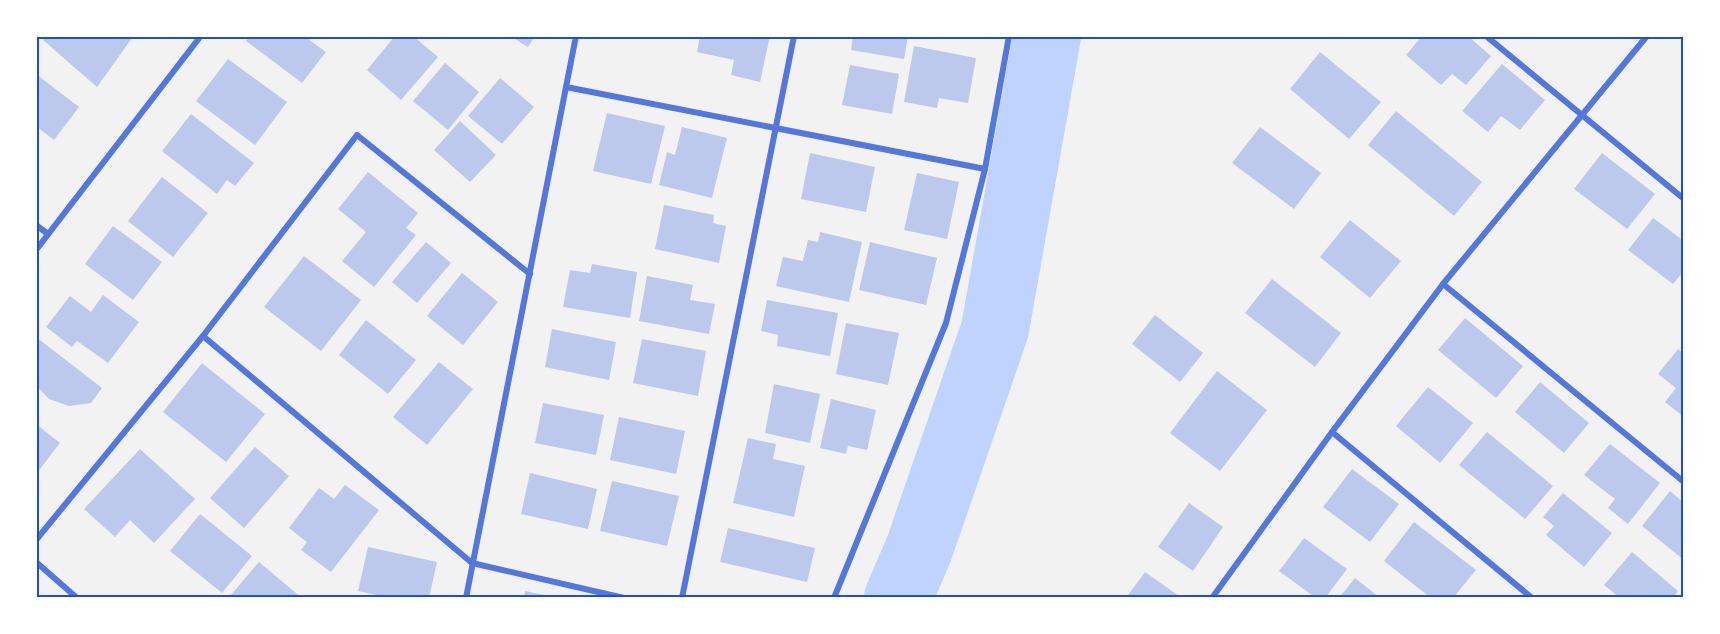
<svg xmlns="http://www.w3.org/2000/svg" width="1720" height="634" viewBox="0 0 1720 634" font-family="Overpass,sans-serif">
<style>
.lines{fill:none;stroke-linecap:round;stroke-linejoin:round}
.river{stroke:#bfd3fe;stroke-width:68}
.building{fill:#bdc9ec}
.minor{stroke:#5277de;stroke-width:6}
.neatline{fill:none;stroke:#1d4ed8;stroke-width:2}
</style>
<rect width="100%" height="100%" fill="#f2f2f2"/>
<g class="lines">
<polyline class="river" points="898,598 919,549 995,329 1047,36"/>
</g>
<g class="building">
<polygon points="45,36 130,36 132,38 97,87 43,40"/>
<polygon points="250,36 304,36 326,52 302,83 246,41"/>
<polygon points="395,36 413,36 438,57 401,100 367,70"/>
<polygon points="510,36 535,36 528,47"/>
<polygon points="700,36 770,36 760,82 731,75 734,60 697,52"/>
<polygon points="853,36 908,36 904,59 851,50"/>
<polygon points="1422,36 1468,36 1491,56 1466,85 1452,74 1441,85 1406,55"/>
<polygon points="914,46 976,58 968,103 939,98 937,108 904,102"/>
<polygon points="1320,52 1381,102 1349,139 1290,89"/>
<polygon points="228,59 287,102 255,145 196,101"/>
<polygon points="445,63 479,92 448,130 413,101"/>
<polygon points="1502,64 1545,100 1520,130 1501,116 1488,132 1462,111"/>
<polygon points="850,65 899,74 892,114 842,105"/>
<polygon points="36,74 79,107 54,140 36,126"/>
<polygon points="500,78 534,107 502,144 468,116"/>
<polygon points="1396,111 1482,182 1454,216 1368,145"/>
<polygon points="607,113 665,126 651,184 593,171"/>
<polygon points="191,114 254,163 235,186 227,180 217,194 162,151"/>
<polygon points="460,121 496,155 470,182 434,150"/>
<polygon points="682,127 727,138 712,198 659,185 667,152 675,155"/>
<polygon points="1260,127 1321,173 1294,209 1232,163"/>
<polygon points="810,153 875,167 866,212 801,199"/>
<polygon points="1602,153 1655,194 1627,229 1574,189"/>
<polygon points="368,172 418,213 406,228 416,235 374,287 342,261 366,232 338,209"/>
<polygon points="917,173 959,182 947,239 904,230"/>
<polygon points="162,177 208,213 173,257 128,221"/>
<polygon points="664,205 714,215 713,223 726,226 719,263 655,249"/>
<polygon points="1653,218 1684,241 1684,271 1673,284 1628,250"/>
<polygon points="1350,220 1401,261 1370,298 1320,257"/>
<polygon points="113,226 162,262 133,300 85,264"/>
<polygon points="820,232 862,242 849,302 776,286 783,257 803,261 808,240 818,242"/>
<polygon points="426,242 451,263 417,303 392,282"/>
<polygon points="870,242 937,258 926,305 859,290"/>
<polygon points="304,256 361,300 321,351 264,307"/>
<polygon points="592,264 637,272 630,318 563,307 570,270 590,273"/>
<polygon points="462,273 498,302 463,345 427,316"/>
<polygon points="647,276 693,285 690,300 715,304 709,334 639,321"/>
<polygon points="1272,279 1341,333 1315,367 1245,313"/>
<polygon points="103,295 139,322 108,363 77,341 72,347 46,327 70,296 91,312"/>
<polygon points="767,300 838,313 830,356 777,346 778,335 761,331"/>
<polygon points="1155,315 1203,353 1180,382 1132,344"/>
<polygon points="1465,318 1523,366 1496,398 1438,350"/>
<polygon points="366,320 416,360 388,394 339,355"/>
<polygon points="846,323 899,333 888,385 836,374"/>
<polygon points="552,329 616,342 609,380 545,367"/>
<polygon points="36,337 102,388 91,403 69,406 49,399 36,385"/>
<polygon points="642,339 706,351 698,396 633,383"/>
<polygon points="1678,349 1684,354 1684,417 1665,402 1676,388 1658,374"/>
<polygon points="439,362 473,389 427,445 393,417"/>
<polygon points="202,363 265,414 226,462 163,412"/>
<polygon points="1217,371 1267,410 1220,471 1170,433"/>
<polygon points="1540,382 1589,423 1564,453 1515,412"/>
<polygon points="774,384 820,394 810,443 765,433"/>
<polygon points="1428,387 1473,423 1440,463 1396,426"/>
<polygon points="831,399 876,410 867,450 848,446 846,454 820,448"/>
<polygon points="543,403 604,415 596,455 535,443"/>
<polygon points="619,417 685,431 676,474 610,460"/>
<polygon points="36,424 60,443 36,474"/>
<polygon points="1487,432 1553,486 1525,519 1459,465"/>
<polygon points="748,438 776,444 773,459 805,466 794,517 733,503"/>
<polygon points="1610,444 1660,483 1628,524 1608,508 1615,499 1584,475"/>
<polygon points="255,447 289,476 244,528 210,498"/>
<polygon points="140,449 195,499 154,543 130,520 115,537 84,509"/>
<polygon points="1352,469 1399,504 1370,542 1323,507"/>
<polygon points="530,473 597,489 588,529 521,514"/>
<polygon points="612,481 679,496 667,546 600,531"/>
<polygon points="345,485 379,510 331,572 301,550 307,542 289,528 319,488 334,499"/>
<polygon points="1670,491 1684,503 1684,560 1642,526"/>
<polygon points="1563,493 1612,533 1584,567 1546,535 1554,526 1543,517"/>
<polygon points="1189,503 1223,527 1193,571 1158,547"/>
<polygon points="200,514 252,556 222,593 170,551"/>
<polygon points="1414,522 1476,570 1453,598 1431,598 1384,561"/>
<polygon points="728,528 815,548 807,582 720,562"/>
<polygon points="1304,538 1347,569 1325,598 1316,598 1279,571"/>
<polygon points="368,547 437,562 429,598 390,598 358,591"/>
<polygon points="1632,552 1678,591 1673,598 1620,598 1604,585"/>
<polygon points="259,562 302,598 231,598 230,596"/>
<polygon points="1145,572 1179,596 1177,598 1126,598"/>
<polygon points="1355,578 1380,598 1339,598"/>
<polygon points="525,591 554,597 554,598 524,598"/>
</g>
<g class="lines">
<g class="minor">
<polyline points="1486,36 1684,199"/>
<polyline points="566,87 985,169"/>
<polyline points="36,225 48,234"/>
<polyline points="36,250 200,37 198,36"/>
<polyline points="1443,284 1684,482"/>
<polyline points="203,336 472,563 624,598"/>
<polyline points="1332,432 1532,598"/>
<polyline points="36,540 203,336 357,135 530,274"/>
<polyline points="36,562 77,598"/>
<polyline points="466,598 576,36"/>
<polyline points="682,598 794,36"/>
<polyline points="834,598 946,323 985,169 1009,36"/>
<polyline points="1212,598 1332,432 1443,284 1647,36"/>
</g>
</g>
<rect width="1720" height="634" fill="none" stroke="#ffffff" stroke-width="75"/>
<rect x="38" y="38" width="1644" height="558" class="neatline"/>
</svg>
